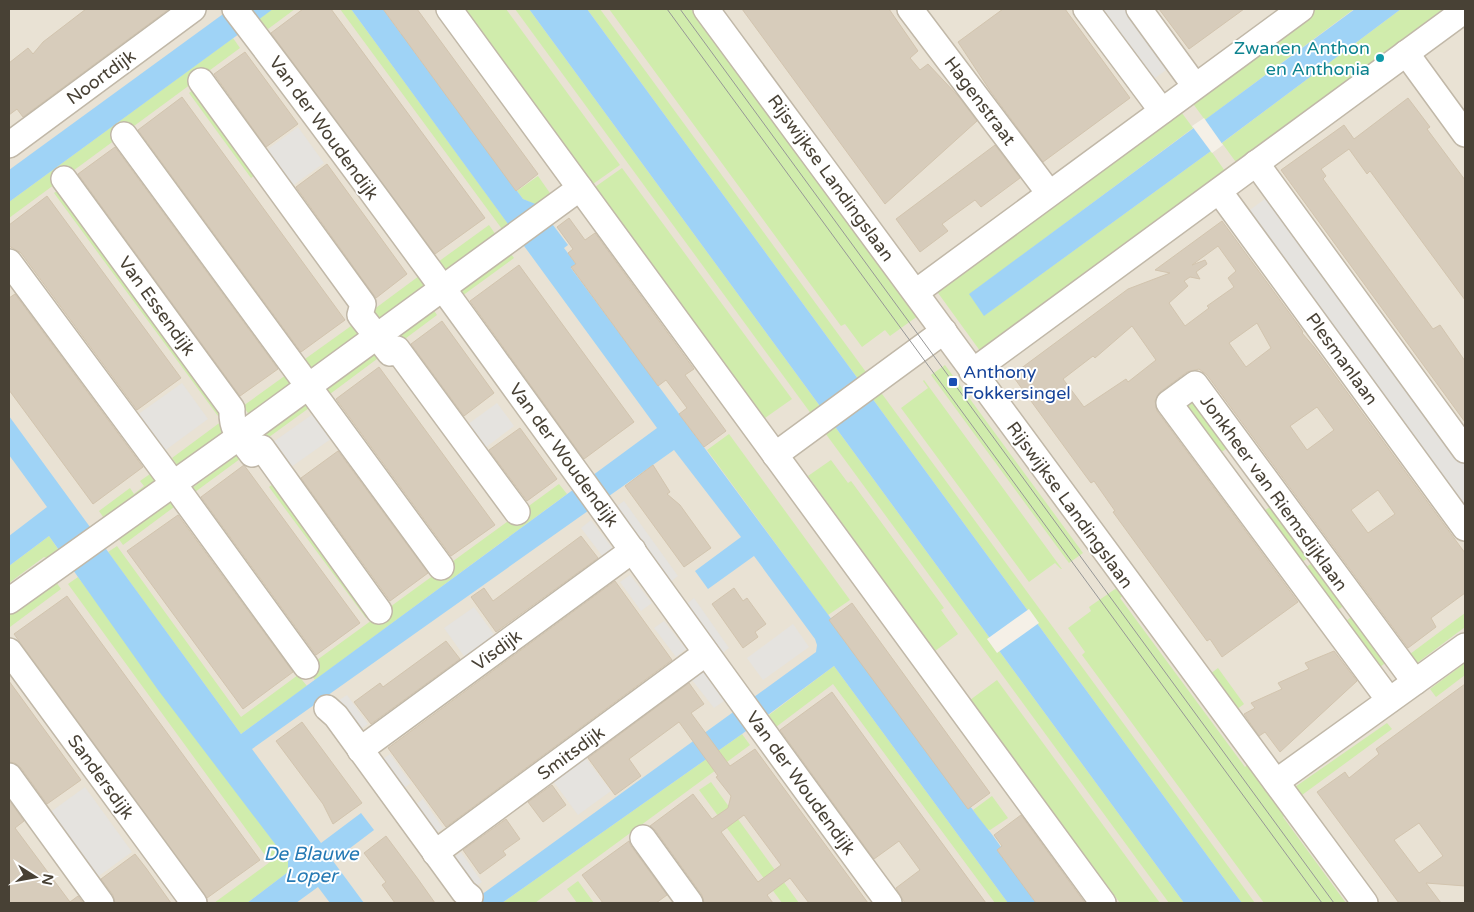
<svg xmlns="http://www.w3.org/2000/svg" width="1474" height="912" viewBox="0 0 1474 912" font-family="'Varela Round',sans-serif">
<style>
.residential{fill:#e9e2d4}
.green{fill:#d0ecac}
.parking{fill:#e5e3df}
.water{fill:#9fd3f6}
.pier{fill:#f5f0e7}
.building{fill:#d7ccbb;stroke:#d2c4ae;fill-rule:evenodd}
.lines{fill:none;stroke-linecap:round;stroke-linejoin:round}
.minor-casing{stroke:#c1b8a8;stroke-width:28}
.minor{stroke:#fff;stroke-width:25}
.tram{stroke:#979797;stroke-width:1}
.culture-dot{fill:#0f9aa8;stroke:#fff;stroke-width:2}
.transit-dot{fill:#1a4fb4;stroke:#fff;stroke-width:2}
.labels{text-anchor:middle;stroke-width:4;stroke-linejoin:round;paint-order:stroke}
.culture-label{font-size:18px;fill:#0d838f;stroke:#fff;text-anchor:end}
.street-label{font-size:18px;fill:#484135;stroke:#fff}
.transit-label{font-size:18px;fill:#164399;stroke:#fff;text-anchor:start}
.water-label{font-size:19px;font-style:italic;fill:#2579b4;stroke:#fff}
</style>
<rect width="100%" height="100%" fill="#f5f0e7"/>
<rect class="residential" x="9" y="9" width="1456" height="894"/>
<g class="green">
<polygon points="272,9 295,9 268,29 259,19"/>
<polygon points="340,9 351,9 509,225 502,229"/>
<polygon points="465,9 506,9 620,165 593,184"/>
<polygon points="515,9 529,9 1184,903 1169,903"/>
<polygon points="587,9 600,9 1255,903 1242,903"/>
<polygon points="609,9 691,9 891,282 897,279 922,313 890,336 885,330 862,347 845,324 841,326"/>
<polygon points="1312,9 1354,9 1205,120 1191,101"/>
<polygon points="1401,9 1456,9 1385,60 1381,54 1377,57 1381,64 1238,165 1222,143"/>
<polygon points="233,38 240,48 9,218 9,202"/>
<polygon points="199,85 262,169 251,178 189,93"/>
<polygon points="1179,109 1193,128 970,294 985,315 1211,151 1227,174 983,355 933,286"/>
<polygon points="622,168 792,399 765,418 595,187"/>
<polygon points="538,176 552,196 539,206 523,199 517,191"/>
<polygon points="66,185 228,408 218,416 54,193"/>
<polygon points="489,225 496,235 448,269 443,269 438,262"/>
<polygon points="511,254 514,258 462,296 455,287 473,282"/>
<polygon points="419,276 426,286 376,323 369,313"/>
<polygon points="431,306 437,315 390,350 386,338"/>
<polygon points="358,321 365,331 312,369 305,359"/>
<polygon points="375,353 385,353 330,394 323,384 335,383"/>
<polygon points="945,365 1083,553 1069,563 931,375"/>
<polygon points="286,375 293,385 250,416 243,406"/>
<polygon points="924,380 1062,569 1061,569 1055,563 1029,582 901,408 928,388 923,381"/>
<polygon points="1194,396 1231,445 1219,454 1182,405"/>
<polygon points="302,399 309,408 254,448 265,426"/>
<polygon points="222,421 229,431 179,468 172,458"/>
<polygon points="729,434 850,600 828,615 707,450"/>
<polygon points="229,452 248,453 195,492 192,488 233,458"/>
<polygon points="831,460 848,483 851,481 944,608 941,610 958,634 935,651 808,476"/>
<polygon points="150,474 156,484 106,521 99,511 130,488 134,494 144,486 140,481"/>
<polygon points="280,479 376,610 366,618 269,487"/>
<polygon points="559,484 567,494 315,680 306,668"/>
<polygon points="166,497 174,507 123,545 116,535"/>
<polygon points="1274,504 1311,556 1299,564 1261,513"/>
<polygon points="49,536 60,552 51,560 44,557 9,583 9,566"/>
<polygon points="117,546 241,717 298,675 307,686 241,734 108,552"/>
<polygon points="1315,561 1347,603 1334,613 1302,570"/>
<polygon points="78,577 288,861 288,872 247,903 214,903 270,862 68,584"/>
<polygon points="54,579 61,589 10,627 9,613"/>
<polygon points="1121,585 1127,593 1120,598 1245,767 1251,762 1288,813 1283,817 1346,903 1264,903 1082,655 1085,652 1068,628 1091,611 1089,607"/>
<polygon points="1465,613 1465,627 1413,666 1406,657"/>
<polygon points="1354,615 1388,661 1376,670 1342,624"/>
<polygon points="1465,663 1465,675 1436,697 1430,689"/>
<polygon points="834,666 1008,903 995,903 833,684 776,727 769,715"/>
<polygon points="1218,668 1244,704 1236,710 1210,674"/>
<polygon points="997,680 1160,903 1120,903 970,700"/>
<polygon points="1387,723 1392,729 1302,795 1295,787"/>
<polygon points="742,734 750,745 535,903 502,903"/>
<polygon points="711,782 799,903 782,903 699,790"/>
<polygon points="992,796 1008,818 990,830 986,829 973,810"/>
<polygon points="578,881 594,903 577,903 567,889"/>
</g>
<g class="parking">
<polygon points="1097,9 1132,9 1173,65 1151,81"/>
<polygon points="298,127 324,163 287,190 261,154"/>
<polygon points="1269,196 1465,466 1465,511 1247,212"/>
<polygon points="182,383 208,419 163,452 137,415"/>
<polygon points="497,403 514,426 481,451 464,427"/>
<polygon points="317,411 335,436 287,470 269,445"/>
<polygon points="624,501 678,576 668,584 614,508"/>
<polygon points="591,520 613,549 603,557 581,528"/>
<polygon points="630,575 652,603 641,611 620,582"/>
<polygon points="694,598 729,648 720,655 684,606"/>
<polygon points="474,607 496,637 466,659 444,628"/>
<polygon points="664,621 686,649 676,657 654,628"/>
<polygon points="793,624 809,647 763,680 747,658"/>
<polygon points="703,672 724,701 714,708 692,680"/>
<polygon points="347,695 368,724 357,732 336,702"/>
<polygon points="390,754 411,783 400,791 380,761"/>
<polygon points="585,757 611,791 578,815 553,781"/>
<polygon points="85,787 132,852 92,881 45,816"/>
<polygon points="423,799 443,828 432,836 412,807"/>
<polygon points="461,852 482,882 471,890 450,860"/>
</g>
<g class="water">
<polygon points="230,9 273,9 9,202 9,170"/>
<path d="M351,9H383L401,34L404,35L415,53L523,199L538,205L568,245L564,248L576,264L571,268L973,810C982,823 992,833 1001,847L997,850L1036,903H1008L834,666L742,734L502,903H470L816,652L817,645L815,639L754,556L708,589L695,571L741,537L674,450L252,749L321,843L361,813L374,830L333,861L364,903H330L318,887L296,903H247L288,872V861L158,690L49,536L9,566V536L47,507L9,455V416L241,734L657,428Z"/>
<polygon points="529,9 587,9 1242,903 1184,903"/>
<polygon points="1355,9 1401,9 1211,151 984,316 969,294"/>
</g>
<g class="pier">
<polygon points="1204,118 1223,145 1212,153 1192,126"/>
<polygon points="1029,609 1039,623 997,653 987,639"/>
</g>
<g class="building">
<polygon points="86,9 169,9 23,117 17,109 9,115 9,63 28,48 33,54 43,42"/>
<polygon points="303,9 331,9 485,218 435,254 271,33"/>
<polygon points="383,9 417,9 538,174 516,191"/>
<polygon points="742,9 889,9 918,51 910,58 920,70 928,64 959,97 977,121 885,204"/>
<polygon points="1003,9 1065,9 1130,98 1043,162 991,92 958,42"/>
<polygon points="1159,9 1244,9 1189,49"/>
<polygon points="245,52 298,124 266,147 214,74"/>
<polygon points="182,97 345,320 301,352 138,130"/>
<polygon points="1408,98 1430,127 1427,129 1465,180 1465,300 1370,171 1367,174 1349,149 1321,169 1326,176 1323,179 1433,329 1440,325 1465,361 1465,422 1281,170 1344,125 1354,139"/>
<polygon points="995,145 1020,178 981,207 975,200 942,224 948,231 920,252 896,219"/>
<polygon points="115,147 278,369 240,396 78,174"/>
<polygon points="327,164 407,274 376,298 296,187"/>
<polygon points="47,196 181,378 137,410 21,253 9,246 9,225"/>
<polygon points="569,218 585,240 595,233 694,369 685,375 726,431 704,447 679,414 687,408 666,380 658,386 571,267 576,264 568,253 573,249 557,227"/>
<path d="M1222,221L1299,326L1303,332L1302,333L1314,347L1465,553V593L1431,618L1436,627L1408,648L1207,375L1199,369L1187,372L1160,392L1155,401L1157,411L1298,602L1222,657L1210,639L1207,641L1113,512L1115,511L1094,481L1091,483L1085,475L1012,375L1128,289L1170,273L1155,270ZM1218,246L1236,271L1228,278L1234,287L1207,306L1209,308L1185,326L1169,303L1188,286L1184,281L1190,277L1200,279L1196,272L1207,264L1205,260L1192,265ZM1257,323L1271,348L1246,367L1229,343ZM1132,326L1156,360L1128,382L1126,379L1084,407L1063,379L1093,356L1095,358ZM1317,407L1334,430L1307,450L1290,426ZM1378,490L1395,514L1368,533L1351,510Z"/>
<polygon points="519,265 634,422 584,459 470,301"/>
<polygon points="15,294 143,467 93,504 9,390 9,298"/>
<polygon points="442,321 494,393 464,416 411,344"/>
<polygon points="379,367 495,525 451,556 336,399"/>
<polygon points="520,428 557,479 527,501 489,450"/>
<polygon points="338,451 428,573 390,601 301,478"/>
<polygon points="244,465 360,623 316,655 201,497"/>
<polygon points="653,465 670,492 667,494 680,505 711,548 684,567 625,486"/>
<polygon points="178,515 293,672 243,709 127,551"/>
<polygon points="581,536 598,558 496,632 471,597 484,588 493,601"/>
<polygon points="615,581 672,660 446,827 388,748"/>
<polygon points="734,588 743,601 747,598 766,624 755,632 758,637 743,648 712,604"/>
<polygon points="67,596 260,860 207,898 14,634"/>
<polygon points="852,603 990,793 968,809 829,620"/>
<polygon points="446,641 460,659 371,724 354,702 380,683 383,687"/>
<polygon points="1334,651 1357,681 1280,752 1265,732 1259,736 1244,714 1255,708 1251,703 1282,689 1278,683 1309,669 1305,663"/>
<polygon points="9,681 81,780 47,804 21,768 15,763 9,762"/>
<path d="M689,683L704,704L691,713L730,766L755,749L868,903H809L790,878L767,895L773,903H704L702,895L655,830L650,826L693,794L712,819L728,808L731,796L716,777L718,776L679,722L629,759L641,776L615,795L588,758ZM744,815L781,865L758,882L721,832Z"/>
<path d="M1465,684V886L1426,883L1441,903H1399L1317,792L1345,772L1349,778L1379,754L1376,749ZM1419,823L1443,856L1419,873L1394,840Z"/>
<polygon points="832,692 887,768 986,903 905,903 903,900 896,888 920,870 899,841 874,859 780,730"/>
<polygon points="302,722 362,803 333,824 323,804 276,741"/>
<polygon points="552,785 566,805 543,822 528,802"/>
<polygon points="9,800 24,821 15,828 70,902 78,896 83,903 9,903"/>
<polygon points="1021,815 1085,903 1036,903 997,850 1002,846 994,835"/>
<polygon points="506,819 520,839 503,851 506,855 480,874 463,850"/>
<polygon points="386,836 418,879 435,903 395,903 382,885 386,882 364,853"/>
<polygon points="629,841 631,846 667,895 656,903 603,903 582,875"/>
<polygon points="135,854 146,868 171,903 115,903 113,895 101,879"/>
</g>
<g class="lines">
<defs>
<g id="minor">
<path d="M235,9C459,303 669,606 889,903"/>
<polyline points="449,9 1103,903"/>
<path d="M706,9C926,307 1145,606 1365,903"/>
<polyline points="910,9 1049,193"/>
<polyline points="1086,9 1162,111"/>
<polyline points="1139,9 1195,86"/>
<polyline points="1406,53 1465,134"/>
<polyline points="201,81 363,304 360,315 390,353 397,349 517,512"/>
<polyline points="124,135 441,567"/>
<polyline points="9,145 193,9"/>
<polyline points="1256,163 1465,450"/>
<path d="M64,179L232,409C231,430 240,438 252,454L262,448L379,611"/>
<polyline points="1219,191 1465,528"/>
<polyline points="9,262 173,483 306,666"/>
<polyline points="916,292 1301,9"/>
<polyline points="972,372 1465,10"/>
<polyline points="775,455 944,331"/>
<polyline points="9,601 239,437 580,188"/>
<polyline points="9,651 194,903"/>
<polyline points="1389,700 1169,403 1195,384 1415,682"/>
<polyline points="327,708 336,716 464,892 470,897"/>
<polyline points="360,750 633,550"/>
<polyline points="9,776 101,903"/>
<polyline points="1276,782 1465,646"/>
<polyline points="643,838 690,903"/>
<polyline points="435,853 706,653"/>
</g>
</defs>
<use href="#minor" class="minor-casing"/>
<use href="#minor" class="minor"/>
<g class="tram">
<polyline points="667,9 1322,903"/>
<polyline points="680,9 1334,903"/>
</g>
</g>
<circle class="culture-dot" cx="1380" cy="58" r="5"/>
<rect class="transit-dot" x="948" y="377" width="10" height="10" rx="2.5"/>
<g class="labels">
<g class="culture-label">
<text x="1370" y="54">Zwanen Anthon<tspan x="1370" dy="21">en Anthonia</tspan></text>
</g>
<g class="street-label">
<text transform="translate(101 77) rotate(-36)" y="6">Noortdijk</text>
<text transform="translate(980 101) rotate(53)" y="6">Hagenstraat</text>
<text transform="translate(324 128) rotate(54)" y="6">Van der Woudendijk</text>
<text transform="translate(831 178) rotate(54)" y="6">Rijswijkse Landingslaan</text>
<text transform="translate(157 306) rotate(54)" y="6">Van Essendijk</text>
<text transform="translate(1342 359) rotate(54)" y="6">Plesmanlaan</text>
<text transform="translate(564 455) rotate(54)" y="6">Van der Woudendijk</text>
<text transform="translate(1274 493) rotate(54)" y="6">Jonkheer van Riemsdijklaan</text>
<text transform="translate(1070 505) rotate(54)" y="6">Rijswijkse Landingslaan</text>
<text transform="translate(497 650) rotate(-36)" y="6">Visdijk</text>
<text transform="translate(571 753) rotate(-36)" y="6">Smitsdijk</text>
<text transform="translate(101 777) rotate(54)" y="6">Sandersdijk</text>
<text transform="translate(801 783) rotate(54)" y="6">Van der Woudendijk</text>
</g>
<g class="transit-label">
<text x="963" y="378">Anthony<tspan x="963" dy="21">Fokkersingel</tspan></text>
</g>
<g class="water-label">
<text x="311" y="860">De Blauwe<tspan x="311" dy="22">Loper</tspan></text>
</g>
</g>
<rect width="1474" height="912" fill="none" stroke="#484135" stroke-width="20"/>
<g transform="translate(35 877) rotate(101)" stroke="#ffffff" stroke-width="4" paint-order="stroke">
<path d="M0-4L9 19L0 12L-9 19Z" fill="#484135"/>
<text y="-8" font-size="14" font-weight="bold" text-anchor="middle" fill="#484135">N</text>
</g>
</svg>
